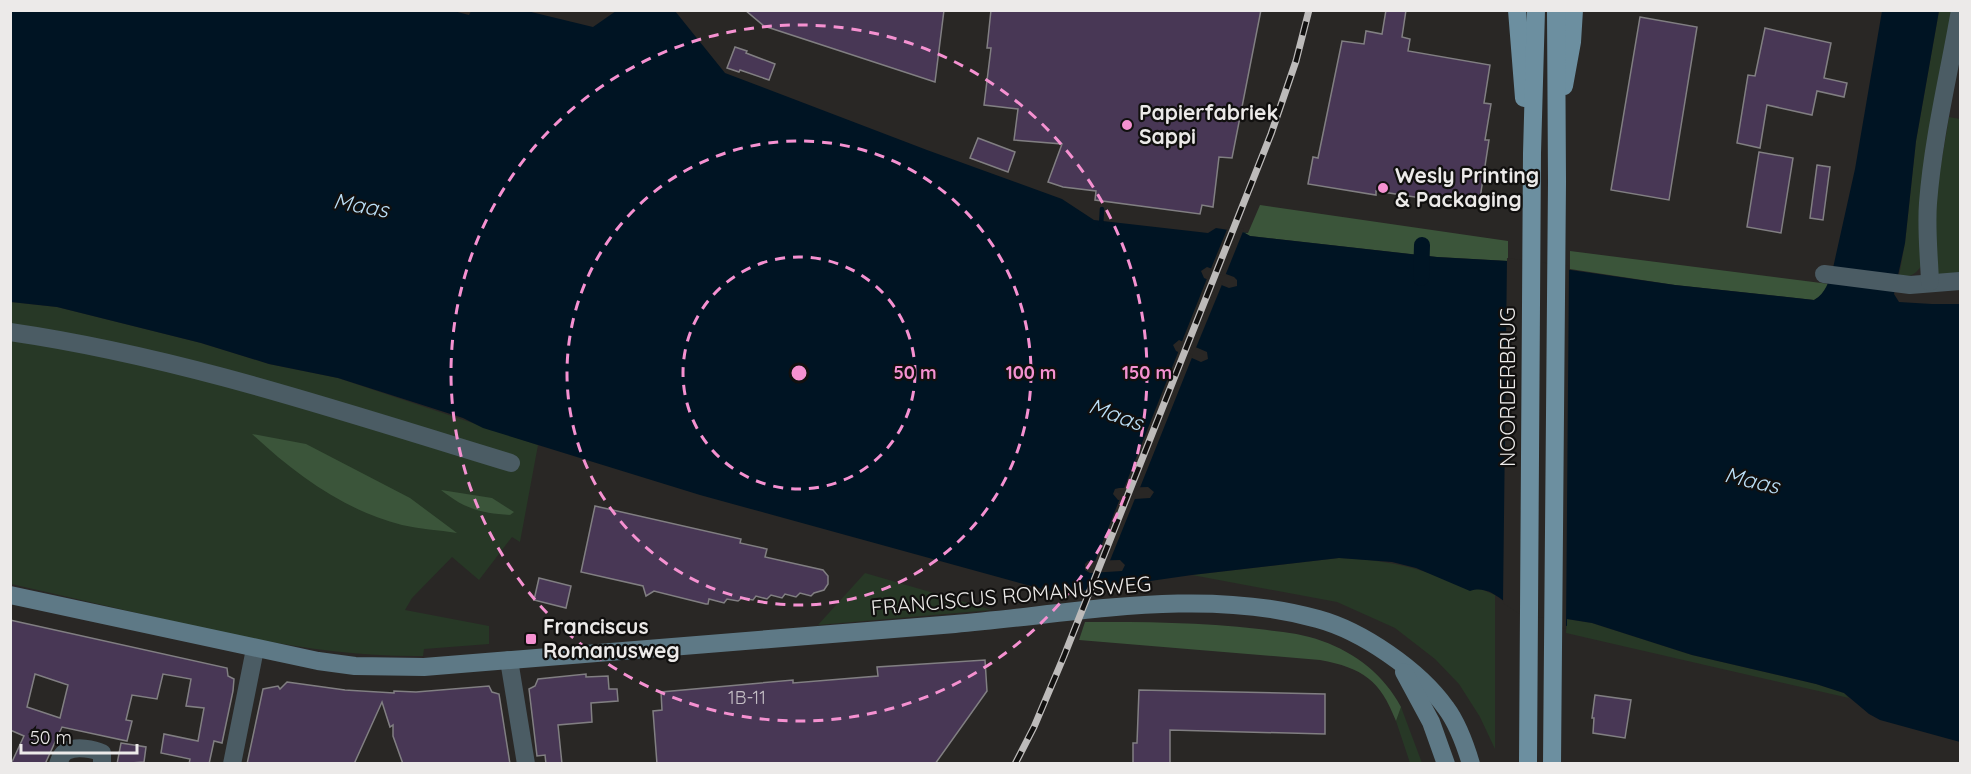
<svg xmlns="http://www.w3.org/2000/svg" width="1971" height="774" viewBox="0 0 1971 774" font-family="Quicksand,sans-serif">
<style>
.green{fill:#273826}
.forest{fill:#3b553a}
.water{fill:#001423;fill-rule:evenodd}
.pier{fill:#292725}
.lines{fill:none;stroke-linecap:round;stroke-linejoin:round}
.stream{stroke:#001423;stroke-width:4.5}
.canal{stroke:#001423;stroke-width:16}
.building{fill:#483755;stroke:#817f82;stroke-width:1.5;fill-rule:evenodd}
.street{stroke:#4b5c64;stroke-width:18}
.secondary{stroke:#5e7986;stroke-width:18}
.primary{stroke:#6c8fa0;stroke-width:18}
.rail-casing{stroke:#bdbbba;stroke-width:7}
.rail{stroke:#11100f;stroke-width:4.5;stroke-dasharray:14;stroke-linecap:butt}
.ring{fill:none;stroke:#f591d1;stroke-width:3;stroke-dasharray:10 8}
.poi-dot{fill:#f591d1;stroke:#11100f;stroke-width:2}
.labels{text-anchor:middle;stroke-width:4.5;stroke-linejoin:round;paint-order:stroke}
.number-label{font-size:18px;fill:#c3bdc4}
.poi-label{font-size:21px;font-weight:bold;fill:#eceae9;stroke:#11100f;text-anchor:start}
.street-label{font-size:21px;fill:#eceae9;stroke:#11100f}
.water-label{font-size:22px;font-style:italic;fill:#bbdff7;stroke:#11100f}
.centre{fill:#f591d1;stroke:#11100f;stroke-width:3}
.ring-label{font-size:18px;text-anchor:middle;font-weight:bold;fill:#f591d1;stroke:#11100f;stroke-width:4.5;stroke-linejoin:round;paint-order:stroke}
</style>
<rect width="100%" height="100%" fill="#292725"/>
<g class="green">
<path d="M1939,11H1953L1922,265C1915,275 1911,277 1899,276L1905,243L1916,141Z"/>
<polygon points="1949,117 1960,119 1960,276 1937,275 1934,206"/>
<path d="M11,302L57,307L201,343L269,364L338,378L538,445L520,542L512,537L479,580L452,557L412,598L405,610L489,626V644L424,649L423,656C336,657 254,640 171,621C117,608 64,596 11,584Z"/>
<path d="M1339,558C1390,560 1424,568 1470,590L1478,588L1495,595V749L1480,717L1459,684L1435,659L1395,628L1337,602L1192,575Z"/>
<polygon points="865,573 992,610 818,625"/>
<polygon points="1567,619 1592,623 1692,655 1816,684 1844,693 1849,698 1566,633"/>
<polygon points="1401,707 1422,763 1410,763 1396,721"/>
</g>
<g class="forest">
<polygon points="1260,205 1508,241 1508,261 1437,257 1250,236 1242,232 1248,233"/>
<polygon points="1570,251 1829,284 1821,296 1814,300 1675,285 1570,269"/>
<path d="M252,434L306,444L410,498L457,533C439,530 419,529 402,525C343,510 295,474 252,434Z"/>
<path d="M441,490L492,498L514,512L510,515C480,513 465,509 441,490Z"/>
<path d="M1085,622C1143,622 1202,622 1259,629C1280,632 1302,633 1322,641C1356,653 1384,675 1401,707L1396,721C1380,680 1363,668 1320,660L1079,640Z"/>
</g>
<path class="water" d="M450,10L469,15L471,11L523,10L593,27L616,11H675L725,73L927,150L1062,199L1094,220L1208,233L1216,228L1248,233H1245L1250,236L1437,257L1508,261L1675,285L1814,300C1826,293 1829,281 1833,268L1855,169L1882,11H1939L1916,141L1905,243L1894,294L1899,302L1932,304H1960V742L1880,720L1869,714L1844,693L1816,684L1692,655L1592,623L1567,619V626L1554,623V615C1543,613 1529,613 1519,610C1502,603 1490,584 1470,591L1416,568L1392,562L1339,558L1192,575L1060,594L700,495L483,428L463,418L338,378L269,364L201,343L57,307L11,302V11ZM1207,267L1234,277L1237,280V286L1229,288L1204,278L1201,271ZM1179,340L1207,352L1208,359L1201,362L1176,351L1173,345ZM1148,487L1154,492L1150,498L1118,500L1113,494L1115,489L1119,488ZM1120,560L1125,565L1122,571L1090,573L1085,570V564L1088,561Z"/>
<g class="pier">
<polygon points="1228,227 1244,229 1225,276 1210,271"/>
<polygon points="1507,258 1569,266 1566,629 1552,625 1548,616 1541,618 1518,613 1503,603"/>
<polygon points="1208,276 1223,282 1195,350 1181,344"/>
<polygon points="1179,350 1193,355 1139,490 1123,491"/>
<polygon points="1121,496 1136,496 1109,563 1094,564"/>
</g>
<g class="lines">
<polyline class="stream" points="1101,226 1102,209"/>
<polyline class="canal" points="1421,278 1422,245"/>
</g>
<g class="building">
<polygon points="745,10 944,10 935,82 764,26"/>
<polygon points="991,10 1261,10 1232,158 1219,157 1213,207 1202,205 1200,214 1095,200 1096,191 1063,187 1048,182 1062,144 1014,140 1018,109 984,105 991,48 987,48"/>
<polygon points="1386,10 1406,10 1402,37 1410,39 1408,51 1490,65 1484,103 1491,104 1485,140 1489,140 1479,205 1422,195 1421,198 1376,191 1376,195 1308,184 1313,157 1318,158 1342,41 1364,44 1366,31 1382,34"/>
<polygon points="1640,17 1697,27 1669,200 1611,190"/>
<polygon points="1765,28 1831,43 1824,78 1847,83 1844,97 1817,91 1812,115 1767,105 1760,148 1737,143 1748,75 1755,76"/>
<polygon points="735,47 747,51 746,53 775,64 769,80 740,70 739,72 727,68"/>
<polygon points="978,138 1015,152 1008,172 970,158"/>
<polygon points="1759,152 1793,158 1781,233 1747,227"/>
<polygon points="1817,165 1830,167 1823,220 1810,218"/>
<polygon points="595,506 741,539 740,543 767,549 765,557 823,570 828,576 828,584 824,590 814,593 811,596 800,593 796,597 785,594 782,598 771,595 767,599 756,596 753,600 742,598 738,601 727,599 724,603 709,599 708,604 706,604 654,591 646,596 643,586 581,572"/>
<polygon points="539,578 571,586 566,608 534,600"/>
<path d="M10,620L227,668L228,676L234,679L233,691L222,743L214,741L209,764H189L190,759L161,753L164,734L198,741L204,708L186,706L191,679L163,674L157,699L132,695L126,720L132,721L127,741L62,727L45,764H11L24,736L10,730ZM35,674L68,685L60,718L27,707Z"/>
<polygon points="985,660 987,691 935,764 657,764 653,711 662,710 661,692 793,680 793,683 878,676 877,667"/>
<polygon points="586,674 586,677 608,676 609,689 617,689 618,701 591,703 592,722 558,725 562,764 546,764 545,755 537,756 529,689 535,686 538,679"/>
<polygon points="287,682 345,690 394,693 394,691 416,692 489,686 492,692 499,694 510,764 403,764 393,736 393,725 390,727 382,702 354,764 247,764 263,689 278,686 280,689"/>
<polygon points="1139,690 1325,694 1325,734 1170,730 1170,764 1133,764 1133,743 1137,743"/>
<polygon points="1595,695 1631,700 1625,738 1593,733 1594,718 1592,718"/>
<polygon points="121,743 146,747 144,762 117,764"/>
</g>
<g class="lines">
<g class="street">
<polyline points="1824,274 1910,285 1960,281"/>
<path d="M1930,282C1929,256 1926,229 1928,203C1933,138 1949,74 1960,10"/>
<path d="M10,332C182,357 346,413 511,463"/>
<polyline points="509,660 526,764"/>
<path d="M58,764C60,759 62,753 67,751C76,746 94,749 102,753V764"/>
<polyline points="232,764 255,649"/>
</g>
<g class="secondary">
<path d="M10,595L318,661L355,666L424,667C601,654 778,640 955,624C1075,614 1200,586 1318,619C1362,631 1419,670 1446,708C1458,724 1465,744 1471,764"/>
<polyline points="1404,672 1431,722 1446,764"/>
</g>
<g class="primary">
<polyline points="1517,10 1524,98"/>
<polyline points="1564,86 1572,42 1574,10"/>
<polyline points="1528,764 1532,153 1536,10"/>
<polyline points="1552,764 1557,182 1556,10"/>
</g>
<defs>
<polyline id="rail" points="1015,764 1034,727 1064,656 1271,134 1296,61 1309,10"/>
</defs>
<use href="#rail" class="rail-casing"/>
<use href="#rail" class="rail"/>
</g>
<g class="ring">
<circle cx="799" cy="373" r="116"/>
<circle cx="799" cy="373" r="232"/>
<circle cx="799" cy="373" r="348"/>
</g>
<g class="poi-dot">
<circle cx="1127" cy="125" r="6"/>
<circle cx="1383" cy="188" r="6"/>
<rect x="525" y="633" width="12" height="12" rx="3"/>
</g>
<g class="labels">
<g class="number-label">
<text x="747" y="704">1B-11</text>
</g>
<g class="poi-label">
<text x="1139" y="120">Papierfabriek<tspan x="1139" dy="24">Sappi</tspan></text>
<text x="1395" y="183">Wesly Printing<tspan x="1395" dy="24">&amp; Packaging</tspan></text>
<text x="543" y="634">Franciscus<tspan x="543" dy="24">Romanusweg</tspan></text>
</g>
<g class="street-label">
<text transform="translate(1508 387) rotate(-90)" y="7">NOORDERBRUG</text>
<text transform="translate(1011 596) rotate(-5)" y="7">FRANCISCUS ROMANUSWEG</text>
</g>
<g class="water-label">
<text transform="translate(361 205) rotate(10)" y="8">Maas</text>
<text transform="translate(1116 414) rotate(20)" y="8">Maas</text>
<text transform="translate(1752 480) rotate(13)" y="8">Maas</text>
</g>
</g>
<circle cx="799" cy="373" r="9" class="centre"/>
<g class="ring-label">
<text x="915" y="379">50 m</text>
<text x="1031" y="379">100 m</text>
<text x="1147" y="379">150 m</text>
</g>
<rect width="1971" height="774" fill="none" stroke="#eceae9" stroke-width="24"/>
<path d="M21 744v9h116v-9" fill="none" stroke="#eceae9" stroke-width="3"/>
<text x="30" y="744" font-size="18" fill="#eceae9" stroke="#11100f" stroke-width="4.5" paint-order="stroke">50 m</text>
</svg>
